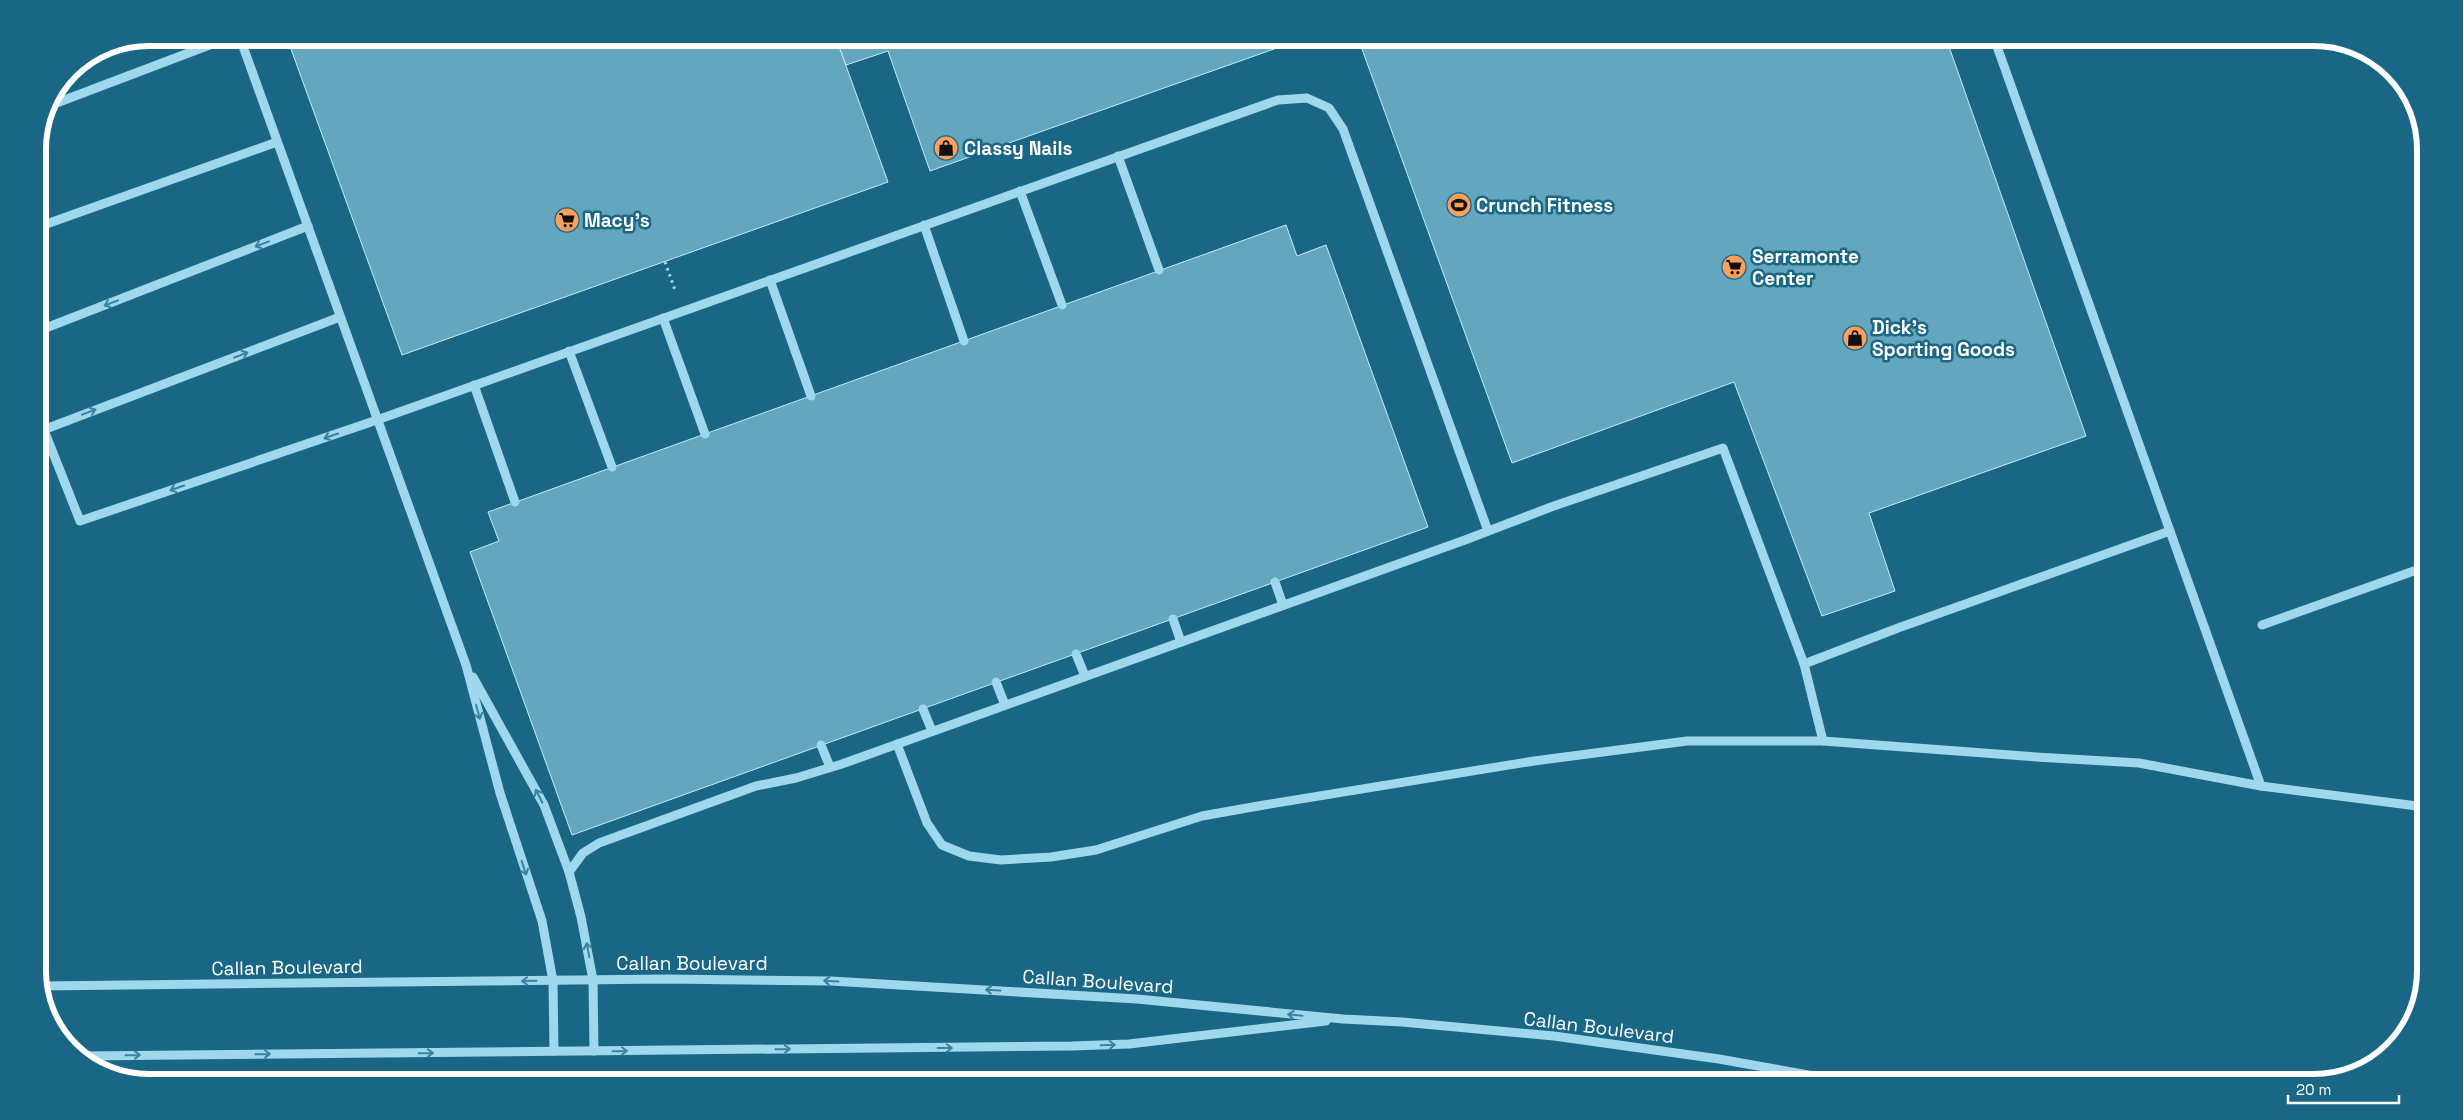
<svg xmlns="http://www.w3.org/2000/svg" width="2463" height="1120" viewBox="0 0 2463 1120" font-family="'Space Grotesk',sans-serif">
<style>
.building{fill:#63a6bd;stroke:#c4ebf9}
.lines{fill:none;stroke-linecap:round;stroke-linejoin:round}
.path{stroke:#9fd8ec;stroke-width:3;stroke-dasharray:2.5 4;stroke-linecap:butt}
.minor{stroke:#9fd8ec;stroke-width:9}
.oneway{stroke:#3a839f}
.labels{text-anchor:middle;stroke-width:5;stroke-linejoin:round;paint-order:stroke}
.poi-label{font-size:19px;font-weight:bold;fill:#fff;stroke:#196785;text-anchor:start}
.street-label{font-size:19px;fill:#fff;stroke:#196785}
.rim{fill:none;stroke:#fff;stroke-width:6}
</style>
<rect width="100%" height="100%" fill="#196785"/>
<g class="building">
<polygon points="287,38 836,38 888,182 402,355"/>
<polygon points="836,38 1305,38 930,171 888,51 846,65"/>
<polygon points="1358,38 1946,38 2086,436 1869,513 1895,591 1822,616 1734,382 1512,463"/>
<polygon points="1286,225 1297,256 1326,245 1428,527 572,835 470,552 499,541 488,512"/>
</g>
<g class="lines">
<polyline class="path" points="665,262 675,290"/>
<g class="minor">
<polyline points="240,38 466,665 500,793 542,921 553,981 554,1051"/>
<polyline points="1994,38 2261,786"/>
<polyline points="2403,84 2425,147"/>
<polyline points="46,107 228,38"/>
<polyline points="1118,156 1159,270"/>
<polyline points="1020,191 1062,305"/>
<polyline points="924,225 964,341"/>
<polyline points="38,227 277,142"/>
<polyline points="770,280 811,396"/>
<polyline points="663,318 705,434"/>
<polyline points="38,331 308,226"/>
<polyline points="569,351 612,467"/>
<polyline points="474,385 515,502"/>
<polyline points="38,415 80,521 377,420 1278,100 1307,98 1329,108 1343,129 1488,531"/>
<polyline points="43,430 340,317"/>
<polyline points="1275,582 1283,605"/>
<polyline points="1173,619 1181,642"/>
<polyline points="2262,625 2425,567"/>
<polyline points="1076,654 1085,676"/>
<polyline points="1804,664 1898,628 2170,531"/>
<polyline points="473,677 544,805 569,872 581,917 593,980 594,1051"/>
<polyline points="996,682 1005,705"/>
<polyline points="923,709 932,731"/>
<polyline points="897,744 927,823 942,845 969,856 1001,860 1051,857 1096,850 1202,816 1264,805 1534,761 1687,741 1823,741 2036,757 2139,763 2261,786 2425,807"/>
<polyline points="821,745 830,767"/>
<polyline points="569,872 583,853 599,843 756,786 796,778 842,764 1465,540 1551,507 1723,448 1804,664 1823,741"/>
<polyline points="40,986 667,979 831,981 1137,999 1343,1019 1402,1022 1554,1036 1719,1059 1848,1082"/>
<polyline points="84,1056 1072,1046 1129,1044 1326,1021"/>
</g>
</g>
<defs><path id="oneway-shaft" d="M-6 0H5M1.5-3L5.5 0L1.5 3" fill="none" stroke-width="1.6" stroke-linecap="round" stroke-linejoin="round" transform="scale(1.25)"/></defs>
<g class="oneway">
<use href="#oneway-shaft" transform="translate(262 244) rotate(159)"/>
<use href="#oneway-shaft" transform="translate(111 303) rotate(159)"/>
<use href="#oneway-shaft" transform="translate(241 355) rotate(-21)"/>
<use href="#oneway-shaft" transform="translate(89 412) rotate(-21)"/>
<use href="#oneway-shaft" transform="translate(331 436) rotate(161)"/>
<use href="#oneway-shaft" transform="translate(177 488) rotate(161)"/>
<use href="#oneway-shaft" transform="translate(478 712) rotate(75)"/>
<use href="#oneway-shaft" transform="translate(539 796) rotate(-117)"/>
<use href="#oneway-shaft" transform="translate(524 868) rotate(72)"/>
<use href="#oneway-shaft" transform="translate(588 950) rotate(-101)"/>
<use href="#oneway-shaft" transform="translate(529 981) rotate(179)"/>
<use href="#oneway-shaft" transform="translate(831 981) rotate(-177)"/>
<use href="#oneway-shaft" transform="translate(993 990) rotate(-177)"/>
<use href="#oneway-shaft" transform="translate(1295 1015) rotate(-174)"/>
<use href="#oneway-shaft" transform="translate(1108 1045) rotate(-2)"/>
<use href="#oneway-shaft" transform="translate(945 1048)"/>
<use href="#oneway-shaft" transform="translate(783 1049) rotate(-1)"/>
<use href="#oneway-shaft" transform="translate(620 1051) rotate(-1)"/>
<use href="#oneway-shaft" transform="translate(426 1053) rotate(-1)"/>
<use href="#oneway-shaft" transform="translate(263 1054) rotate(-1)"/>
<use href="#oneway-shaft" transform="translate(133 1055) rotate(-1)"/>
</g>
<defs>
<symbol id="shop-disc" viewBox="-11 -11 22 22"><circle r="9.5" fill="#ffa05a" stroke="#196785"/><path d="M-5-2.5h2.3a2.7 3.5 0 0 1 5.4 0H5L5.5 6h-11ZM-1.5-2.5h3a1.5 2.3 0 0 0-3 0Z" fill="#111"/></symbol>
<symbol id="stadium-disc" viewBox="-11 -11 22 22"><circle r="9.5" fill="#ffa05a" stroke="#196785"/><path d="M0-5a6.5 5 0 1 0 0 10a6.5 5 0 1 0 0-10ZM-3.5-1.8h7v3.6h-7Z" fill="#111"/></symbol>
<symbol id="supermarket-disc" viewBox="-11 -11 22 22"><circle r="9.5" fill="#ffa05a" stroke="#196785"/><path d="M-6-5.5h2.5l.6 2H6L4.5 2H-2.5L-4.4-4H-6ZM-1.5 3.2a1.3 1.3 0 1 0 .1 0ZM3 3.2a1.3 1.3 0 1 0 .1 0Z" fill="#111"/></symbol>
</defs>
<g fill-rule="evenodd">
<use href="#shop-disc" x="932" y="134" width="28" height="28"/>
<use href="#stadium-disc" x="1445" y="191" width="28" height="28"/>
<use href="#supermarket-disc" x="553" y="206" width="28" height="28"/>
<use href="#supermarket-disc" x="1720" y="253" width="28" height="28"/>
<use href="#shop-disc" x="1841" y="324" width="28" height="28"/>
</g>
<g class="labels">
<g class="poi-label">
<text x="964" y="155">Classy Nails</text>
<text x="1476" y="212">Crunch Fitness</text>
<text x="584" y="227">Macy's</text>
<text x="1752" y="263">Serramonte<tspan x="1752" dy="22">Center</tspan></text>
<text x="1872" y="334">Dick's<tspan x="1872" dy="22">Sporting Goods</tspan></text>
</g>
<g class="street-label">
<text x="692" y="970">Callan Boulevard</text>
<text transform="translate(287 967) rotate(-1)" y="7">Callan Boulevard</text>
<text transform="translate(1098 981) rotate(4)" y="7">Callan Boulevard</text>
<text transform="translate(1599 1027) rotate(7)" y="7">Callan Boulevard</text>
</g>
</g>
<path d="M0 0H2463V1120H0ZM149 46H2314A103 103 0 0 1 2417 149V971A103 103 0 0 1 2314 1074H149A103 103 0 0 1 46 971V149A103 103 0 0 1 149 46Z" fill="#196785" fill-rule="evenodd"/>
<path class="rim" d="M149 46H2314A103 103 0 0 1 2417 149V971A103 103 0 0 1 2314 1074H149A103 103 0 0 1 46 971V149A103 103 0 0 1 149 46Z"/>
<path d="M2288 1095v8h111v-8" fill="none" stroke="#ffffff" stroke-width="2.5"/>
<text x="2296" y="1095" font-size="15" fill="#ffffff" stroke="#196785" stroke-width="4" paint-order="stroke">20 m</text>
</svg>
